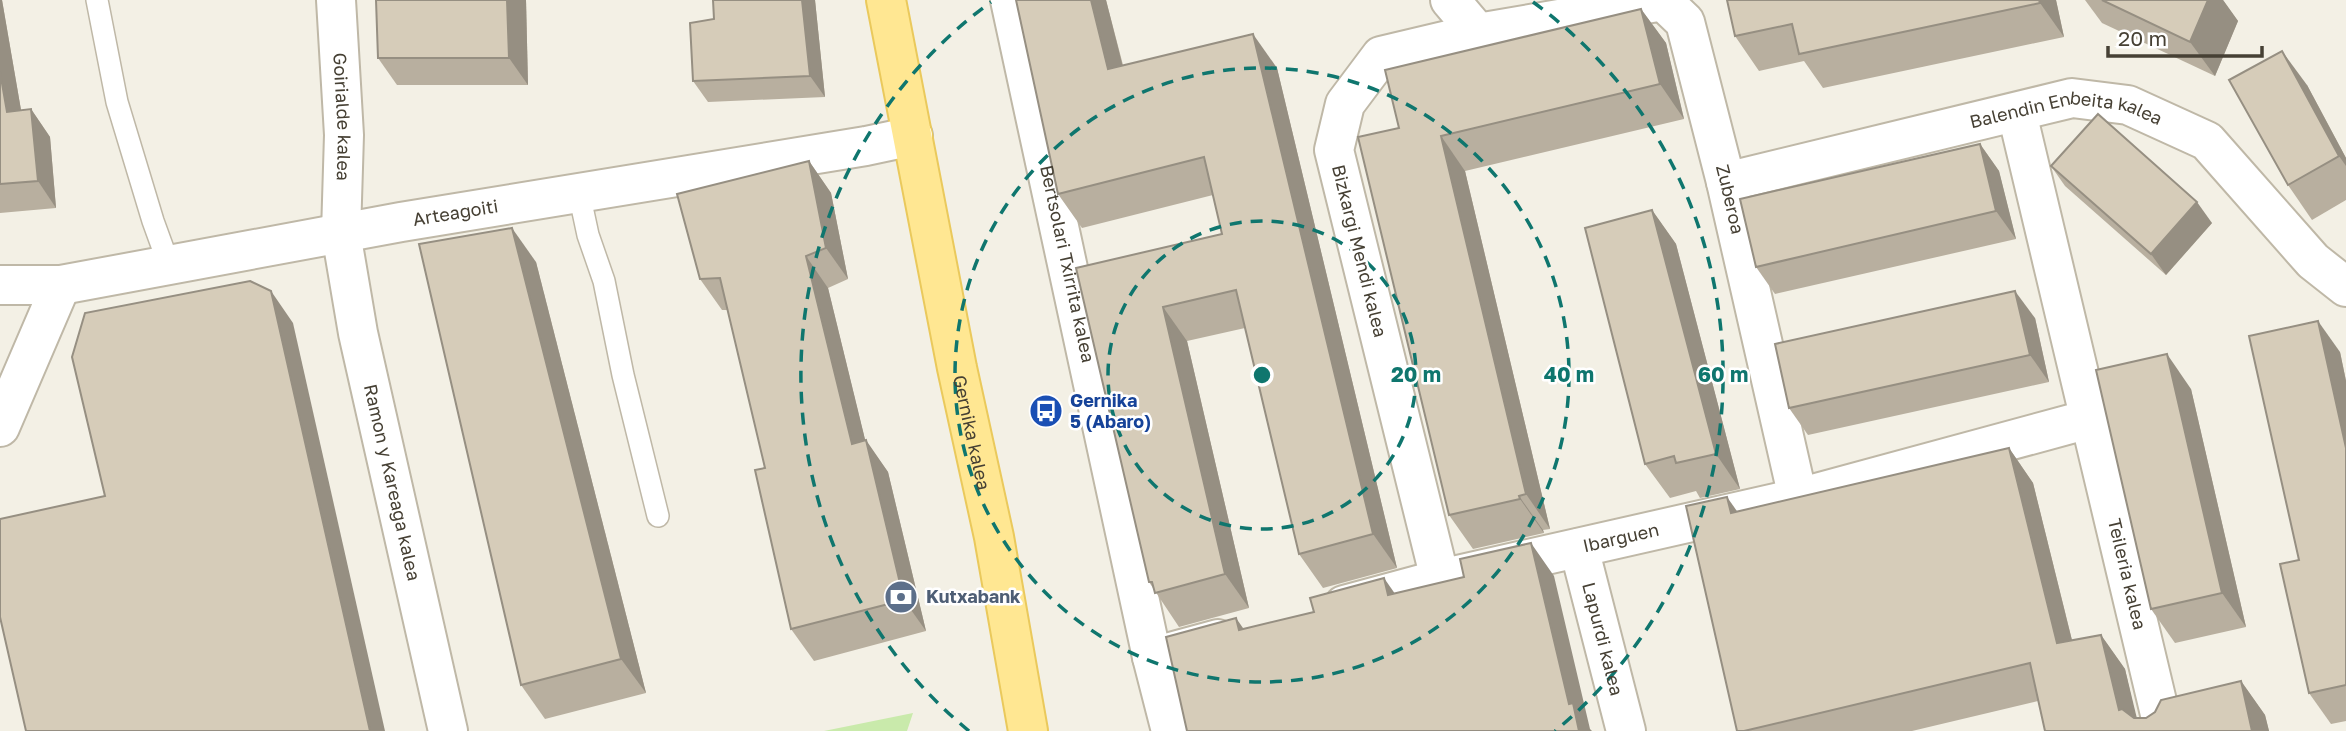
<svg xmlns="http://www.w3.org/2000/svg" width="2346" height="731" viewBox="0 0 2346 731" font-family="'Golos Text',sans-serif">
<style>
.garden{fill:#c9eaab}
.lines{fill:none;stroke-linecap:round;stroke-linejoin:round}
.service-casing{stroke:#bfb8a7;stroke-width:24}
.minor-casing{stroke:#bfb8a7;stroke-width:42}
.primary-casing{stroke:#eac95c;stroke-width:42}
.service{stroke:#fff;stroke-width:21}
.minor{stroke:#fff;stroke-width:38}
.primary{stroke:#ffe792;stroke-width:38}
.wall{fill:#b8af9f}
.shaded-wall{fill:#968f82}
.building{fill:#d6ccb9;stroke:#968f82;stroke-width:2}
.ring{fill:none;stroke:#0f766e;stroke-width:3.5;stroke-dasharray:12 9}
.labels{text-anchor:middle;stroke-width:5;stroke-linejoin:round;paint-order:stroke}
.street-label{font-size:18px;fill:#464034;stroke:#fff}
.transit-label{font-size:18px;font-weight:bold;fill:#164399;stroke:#fff;text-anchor:start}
.service-label{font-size:18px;font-weight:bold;fill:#4e5e75;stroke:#fff;text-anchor:start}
.centre{fill:#0f766e;stroke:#fff;stroke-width:3.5}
.ring-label{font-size:21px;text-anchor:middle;font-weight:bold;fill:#0f766e;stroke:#fff;stroke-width:5;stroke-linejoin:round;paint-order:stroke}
</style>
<rect width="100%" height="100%" fill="#f3f0e5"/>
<polygon class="garden" points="913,713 907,731 824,731"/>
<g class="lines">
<defs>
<g id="service">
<polyline points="97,0 117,102 153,221 169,265"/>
<polyline points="579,193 588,235 604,281 623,375 658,516"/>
</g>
<g id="minor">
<path id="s1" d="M336,0L344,135L341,233L358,333L448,731"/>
<path id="s2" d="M1010,0L1152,657L1171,731"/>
<polyline points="1450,0 1478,33"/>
<path id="s3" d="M2017,113L2164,731"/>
<path id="s4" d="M1726,182L2072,98L2128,105L2207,141L2313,261L2346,287"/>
<path id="s5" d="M0,285H61L401,222L866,146L913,136"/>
<polyline points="0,427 61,285"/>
<path id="s6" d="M1579,548L1626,731"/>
<path id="s7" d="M1440,579L1334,150L1345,104L1381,56L1478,33L1663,1L1685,22L1726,182L1798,498"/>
<path id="s8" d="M1344,605L1440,579L1798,498L2089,419"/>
<polyline points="1152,657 1218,639"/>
</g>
<g id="primary">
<path id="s9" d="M886,0L957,368L994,537L1028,731"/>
</g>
</defs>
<use href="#service" class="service-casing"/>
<use href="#minor" class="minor-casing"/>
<use href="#primary" class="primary-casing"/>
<use href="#service" class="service"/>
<use href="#minor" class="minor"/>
<use href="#primary" class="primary"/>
</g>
<g class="wall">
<polygon points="0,0 2,0 21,110 31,109 50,137 56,208 0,213"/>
<polygon points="526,0 528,85 397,85 378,58"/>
<polygon points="713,0 815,0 825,97 708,102 693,81 714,19"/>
<polygon points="1106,0 1123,65 1277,68 1397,568 1323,588 1299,554 1245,328 1187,341 1249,608 1179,627 1149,582 1076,268 1222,234 1213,195 1082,228 1058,194"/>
<polygon points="1727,0 2056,0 2064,37 1823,88 1804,61 1759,71 1735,36"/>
<polygon points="2085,0 2223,0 2238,21 2215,76 2102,23"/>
<polygon points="1641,9 1666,43 1684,119 1465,171 1550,529 1543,530 1544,533 1473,549 1449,515 1399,128"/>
<polygon points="2307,85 2346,158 2346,200 2312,220 2288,185"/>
<polygon points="1980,144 1999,171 2016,239 1775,294 1756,267"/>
<polygon points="809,161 831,193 848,279 828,288 865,440 888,472 926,631 814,661 791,629 765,468 728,310 722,310 700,279"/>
<polygon points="2051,166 2212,223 2166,275 2065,186"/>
<polygon points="1652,210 1676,244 1740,489 1700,498 1696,491 1670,498 1645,464"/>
<polygon points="536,262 646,693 545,719 521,685"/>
<polygon points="2035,318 2049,382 1808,435 1789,408"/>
<polygon points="2340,352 2346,381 2346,721 2331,724 2309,693 2299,560"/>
<polygon points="2191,389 2246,627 2175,643 2151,609"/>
<polygon points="2009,448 2033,483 2072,640 2101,635 2125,669 2136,718 2146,718 2241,681 2265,715 2269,731 2045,731 2038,701 1912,731 1737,731 1737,512"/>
</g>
<g class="shaded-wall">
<polygon points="0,0 2,0 26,139 7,112 0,72"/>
<polygon points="507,0 526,0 528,85 509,58"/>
<polygon points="802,0 815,0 825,97 810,76"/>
<polygon points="1091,0 1106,0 1132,103 1108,69"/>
<polygon points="2039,0 2056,0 2064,37 2040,3"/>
<polygon points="2208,0 2223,0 2238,21 2215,76 2190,42"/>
<polygon points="1641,9 1666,43 1684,119 1660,84"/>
<polygon points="1253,34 1277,68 1397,568 1373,534"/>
<polygon points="2282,51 2307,85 2346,158 2346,166 2339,156"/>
<polygon points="31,109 50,137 56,208 38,181"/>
<polygon points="1441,136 1465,171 1550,529 1526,494"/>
<polygon points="1980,144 1999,171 2016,239 1996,211"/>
<polygon points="809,161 831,193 848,279 826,248"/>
<polygon points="2197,202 2212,223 2166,275 2151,254"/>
<polygon points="1652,210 1676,244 1740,489 1716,454"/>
<polygon points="512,228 536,262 646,693 621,659"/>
<polygon points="806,256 828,288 874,476 852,444"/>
<polygon points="271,291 293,323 385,731 370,731"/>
<polygon points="2015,291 2035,318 2049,382 2030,355"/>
<polygon points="1163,307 1187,341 1249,608 1225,574"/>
<polygon points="2318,321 2340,352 2346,381 2346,448"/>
<polygon points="2167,354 2191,389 2246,627 2222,593"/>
<polygon points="866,440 888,472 926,631 904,600"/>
<polygon points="2009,448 2033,483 2081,677 2057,643"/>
<polygon points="1519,496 1543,530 1544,533 1520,499"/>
<polygon points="1727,497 1751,531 1731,513"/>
<polygon points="1531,543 1554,576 1590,729 1592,731 1579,731 1569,704"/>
<polygon points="1384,578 1407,611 1388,595"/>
<polygon points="1236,618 1259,651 1239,630"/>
<polygon points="2101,635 2125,669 2140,731 2119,710"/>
<polygon points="2241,681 2265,715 2269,731 2252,731"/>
</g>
<g class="building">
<polygon points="376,0 507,0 509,58 378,58"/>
<polygon points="713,0 802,0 810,76 693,81 690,23 714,19"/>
<polygon points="1016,0 1091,0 1108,69 1253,34 1373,534 1299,554 1236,290 1163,307 1225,574 1155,593 1152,582 1149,582 1076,268 1222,234 1204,157 1058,194"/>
<polygon points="1727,0 2039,0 2040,3 1799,54 1792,24 1735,36"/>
<polygon points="2102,0 2208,0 2190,42"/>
<polygon points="1641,9 1660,84 1441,136 1526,494 1519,496 1520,499 1449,515 1358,137 1399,128 1385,70"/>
<polygon points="2282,51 2339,156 2288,185 2229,80"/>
<polygon points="0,72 7,112 31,109 38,181 0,184"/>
<polygon points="2098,114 2197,202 2151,254 2051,166"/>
<polygon points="1980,144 1996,211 1756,267 1740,199"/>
<polygon points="809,161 826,248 806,256 852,444 866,440 904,600 791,629 755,470 765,468 720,278 700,279 677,194"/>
<polygon points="1652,210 1716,454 1676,463 1674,456 1645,464 1585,228"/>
<polygon points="512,228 621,659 521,685 419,244"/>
<polygon points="250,281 271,291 370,731 26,731 0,617 0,519 105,496 72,357 85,313"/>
<polygon points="2015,291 2030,355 1789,408 1775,344"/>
<polygon points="2318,321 2346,448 2346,685 2309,693 2280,564 2299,560 2249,336"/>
<polygon points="2167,354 2222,593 2151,609 2096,370"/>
<polygon points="2009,448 2057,643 2101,635 2119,710 2122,709 2134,718 2146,718 2155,712 2161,700 2241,681 2252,731 2045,731 2030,663 1744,731 1737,731 1686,506 1727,497 1731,513"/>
<polygon points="1531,543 1569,704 1573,703 1579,731 1187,731 1166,637 1236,618 1239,630 1314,612 1310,598 1384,578 1388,595 1464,577 1460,559"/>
</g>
<g class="ring">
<circle cx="1262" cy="375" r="154"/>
<circle cx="1262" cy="375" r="307"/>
<path d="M969 731A461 461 0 0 1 991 2M1533 2A461 461 0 0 1 1555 731"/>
</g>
<defs>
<symbol id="bus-disc" viewBox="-11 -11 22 22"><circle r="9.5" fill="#1a4fb4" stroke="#fff"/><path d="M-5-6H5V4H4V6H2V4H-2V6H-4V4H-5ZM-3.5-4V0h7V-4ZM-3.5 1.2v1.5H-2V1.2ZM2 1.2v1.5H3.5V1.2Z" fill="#fff"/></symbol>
<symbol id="bank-disc" viewBox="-11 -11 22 22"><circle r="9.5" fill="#5c6f8a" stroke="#fff"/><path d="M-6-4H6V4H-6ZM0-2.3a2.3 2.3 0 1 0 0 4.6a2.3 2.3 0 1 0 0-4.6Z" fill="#fff"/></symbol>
</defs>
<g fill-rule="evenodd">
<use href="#bus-disc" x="1027" y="392" width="38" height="38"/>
<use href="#bank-disc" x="882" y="578" width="38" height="38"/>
</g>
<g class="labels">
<g class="street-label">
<text dy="6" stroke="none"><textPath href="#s1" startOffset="117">Goirialde kalea</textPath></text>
<text dy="6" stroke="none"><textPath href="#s4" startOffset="350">Balendin Enbeita kalea</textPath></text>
<text dy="6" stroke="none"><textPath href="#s7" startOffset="1050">Zuberoa</textPath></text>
<text dy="6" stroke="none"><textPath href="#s5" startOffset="462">Arteagoiti</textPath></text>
<text transform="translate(1359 251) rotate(76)" y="6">Bizkargi Mendi kalea</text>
<text dy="6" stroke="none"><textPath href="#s2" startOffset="270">Bertsolari Txirrita kalea</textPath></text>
<text dy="6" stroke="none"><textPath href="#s9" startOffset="441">Gernika kalea</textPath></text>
<text dy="6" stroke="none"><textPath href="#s1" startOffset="488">Ramon y Kareaga kalea</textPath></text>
<text dy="6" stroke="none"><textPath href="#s8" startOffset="285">Ibarguen</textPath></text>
<text dy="6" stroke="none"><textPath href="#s3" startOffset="474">Teileria kalea</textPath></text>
<text dy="6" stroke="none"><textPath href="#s6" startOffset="94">Lapurdi kalea</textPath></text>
</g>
<g class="transit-label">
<text x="1070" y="407">Gernika<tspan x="1070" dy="21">5 (Abaro)</tspan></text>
</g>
<g class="service-label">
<text x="926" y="603">Kutxabank</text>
</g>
</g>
<circle cx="1262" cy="375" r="10" class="centre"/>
<g class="ring-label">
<text x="1416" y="382">20 m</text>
<text x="1569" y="382">40 m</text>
<text x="1723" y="382">60 m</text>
</g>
<path d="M2108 46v10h154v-10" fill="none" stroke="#464034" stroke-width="3.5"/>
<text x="2118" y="46" font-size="21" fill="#464034" stroke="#ffffff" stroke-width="5" paint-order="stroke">20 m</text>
</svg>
